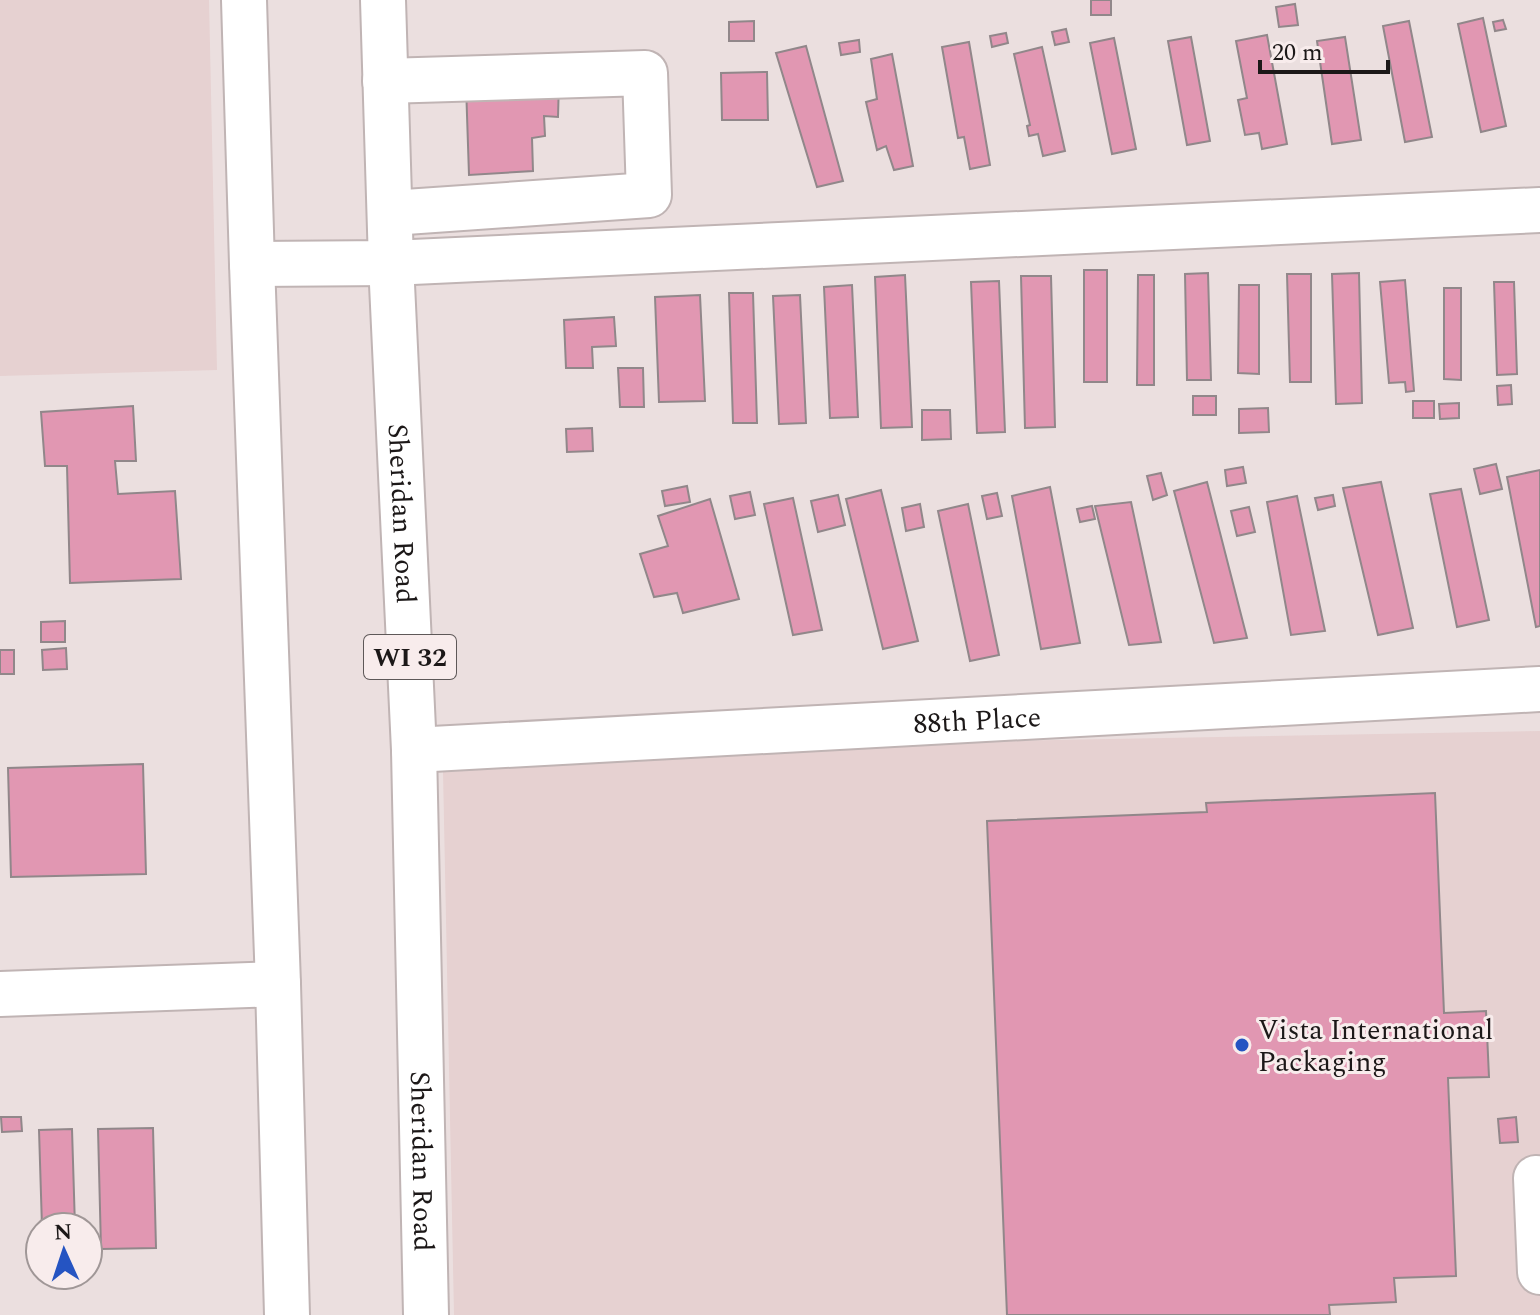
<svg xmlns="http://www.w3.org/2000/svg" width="1540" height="1315" viewBox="0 0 1540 1315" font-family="Spectral,serif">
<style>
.built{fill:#e6d1d1}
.building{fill:#e197b2;stroke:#91878a;stroke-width:2}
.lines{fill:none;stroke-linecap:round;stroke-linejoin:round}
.minor-casing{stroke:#c0b4b4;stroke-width:48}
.major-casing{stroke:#c0b4b4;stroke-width:48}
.minor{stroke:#fff;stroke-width:44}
.major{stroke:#fff;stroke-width:44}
.poi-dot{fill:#2554c2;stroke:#f8ecec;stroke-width:3}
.labels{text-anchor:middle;stroke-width:6;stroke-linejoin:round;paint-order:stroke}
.shield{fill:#f8ecec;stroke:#5e5858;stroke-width:2}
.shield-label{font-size:26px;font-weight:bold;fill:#1c1818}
.street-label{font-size:28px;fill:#1c1818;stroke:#f8ecec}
.poi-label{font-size:28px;fill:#1c1818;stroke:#f8ecec;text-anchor:start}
</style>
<rect width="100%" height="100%" fill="#ebdfdf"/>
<g class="built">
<polygon points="0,0 209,0 217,370 0,376"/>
<polygon points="1540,731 1540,1315 454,1315 443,771 451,761 737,746"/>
</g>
<g class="building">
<rect x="1091" y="0" width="20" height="15"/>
<polygon points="1295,4 1298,25 1279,27 1276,7"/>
<polygon points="1483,18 1506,126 1481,132 1458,24"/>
<polygon points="1503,20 1506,29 1495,31 1493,22"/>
<polygon points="754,21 754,41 729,41 729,22"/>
<polygon points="1409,21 1432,137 1405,142 1383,26"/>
<polygon points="1066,29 1069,42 1055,45 1052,32"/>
<polygon points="1006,33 1008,43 992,47 990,36"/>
<polygon points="1267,35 1287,144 1262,149 1259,133 1245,135 1238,100 1247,98 1236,41"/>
<polygon points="1191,37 1210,141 1187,145 1168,41"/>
<polygon points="1345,37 1361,140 1332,144 1317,41"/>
<polygon points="1114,38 1136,149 1112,154 1090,43"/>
<polygon points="859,40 860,52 841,55 839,43"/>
<polygon points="969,42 990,165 970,169 964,137 958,138 942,47"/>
<polygon points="806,46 843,181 817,187 776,53"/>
<polygon points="1042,47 1065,151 1043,156 1038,134 1029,136 1027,126 1030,125 1014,54"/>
<polygon points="892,54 913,166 894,170 886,146 877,150 866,102 877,99 871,59"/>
<polygon points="767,72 768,120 722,120 721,73"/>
<polygon points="559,81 558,117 544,116 545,136 532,138 533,171 469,175 466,85"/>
<rect x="1084" y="270" width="23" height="112"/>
<polygon points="1208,273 1211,380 1187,380 1185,274"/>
<polygon points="1359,273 1362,403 1336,404 1332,274"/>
<polygon points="1287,274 1311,274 1311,382 1290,382"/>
<polygon points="905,275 912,427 881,428 875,277"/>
<polygon points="1138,275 1154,275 1154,385 1137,385"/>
<polygon points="1021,276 1051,276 1055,427 1025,428"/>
<polygon points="1405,280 1414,391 1406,392 1405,382 1389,383 1380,282"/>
<polygon points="999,281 1005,432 977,433 971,282"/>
<polygon points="1494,282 1514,282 1517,374 1497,375"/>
<polygon points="852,285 858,417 830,418 824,287"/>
<polygon points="1239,285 1259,285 1259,374 1238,373"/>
<polygon points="1444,288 1461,288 1461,380 1444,379"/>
<polygon points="729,293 753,293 757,423 733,423"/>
<polygon points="700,295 705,401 659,402 655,297"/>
<polygon points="800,295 806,423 779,424 773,296"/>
<polygon points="614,317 616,346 592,347 593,368 566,368 564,320"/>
<polygon points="618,368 643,368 644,407 620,407"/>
<polygon points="1511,385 1512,404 1498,405 1497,386"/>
<rect x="1193" y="396" width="23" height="19"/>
<rect x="1413" y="401" width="21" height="17"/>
<polygon points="1459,403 1459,418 1440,419 1439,404"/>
<polygon points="133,406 136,461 115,461 118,494 175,491 181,579 70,583 67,466 45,466 41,412"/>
<polygon points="1268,408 1269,432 1239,433 1239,409"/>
<polygon points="922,410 950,410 951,439 922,440"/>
<polygon points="592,428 593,451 567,452 566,429"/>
<polygon points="1496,464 1502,489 1480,494 1474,469"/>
<polygon points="1243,467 1246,483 1227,486 1225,470"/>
<polygon points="1540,470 1540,626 1536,627 1507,477"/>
<polygon points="1161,473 1167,495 1153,500 1147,476"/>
<polygon points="1207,482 1247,638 1214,643 1174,491"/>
<polygon points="1381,482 1413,628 1378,635 1343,488"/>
<polygon points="687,486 690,502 665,506 662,491"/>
<polygon points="1050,487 1080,643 1041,649 1012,496"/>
<polygon points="1461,489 1489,620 1457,627 1430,494"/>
<polygon points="881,490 918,641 883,649 846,499"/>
<polygon points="750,492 755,515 735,519 730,496"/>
<polygon points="997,493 1002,516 987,519 982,496"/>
<polygon points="838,495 845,525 818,532 811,501"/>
<polygon points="1333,495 1335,506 1318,510 1315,498"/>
<polygon points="1297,496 1325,631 1291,635 1267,502"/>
<polygon points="793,498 822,630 793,635 764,504"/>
<polygon points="710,499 739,599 683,613 677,593 654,597 640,554 668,546 658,516"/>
<polygon points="1131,502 1161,642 1129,645 1095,506"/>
<polygon points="920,504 924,527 906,531 902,508"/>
<polygon points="968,504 999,655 970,661 938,511"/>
<polygon points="1092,506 1095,519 1080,522 1077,509"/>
<polygon points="1249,507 1255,532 1237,536 1231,511"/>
<polygon points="65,621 65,642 41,642 41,622"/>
<polygon points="66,648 67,669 43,670 42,650"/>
<rect x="0" y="650" width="14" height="24"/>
<polygon points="143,764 146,874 11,877 8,768"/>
<polygon points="1435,793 1444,1013 1486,1011 1489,1077 1448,1078 1456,1276 1394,1278 1396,1302 1329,1305 1330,1315 1007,1315 987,821 1207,812 1206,803"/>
<polygon points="1,1117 21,1117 22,1131 2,1132"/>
<polygon points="1516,1117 1518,1142 1500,1143 1498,1119"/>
<polygon points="153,1128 156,1248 101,1249 98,1129"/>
<polygon points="72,1129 75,1227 42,1227 39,1130"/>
</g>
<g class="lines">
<defs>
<g id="minor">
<polyline points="385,81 645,73 649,195 391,213"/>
<polyline points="252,264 391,263 1540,210"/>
<path id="s1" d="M414,750L1540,689"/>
<polyline points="0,994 278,984"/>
<polyline points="1536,1178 1540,1272"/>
</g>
<g id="major">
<polyline points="244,0 252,264 278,984 287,1315"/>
<path id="s2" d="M383,0L391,263L414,750L426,1315"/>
</g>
</defs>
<use href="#minor" class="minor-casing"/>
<use href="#major" class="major-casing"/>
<use href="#minor" class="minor"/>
<use href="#major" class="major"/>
</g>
<circle class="poi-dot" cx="1242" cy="1045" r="8"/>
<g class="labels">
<rect class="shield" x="364" y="635" width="92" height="44" rx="6"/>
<g class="shield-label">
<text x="410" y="666">WI 32</text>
</g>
<g class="street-label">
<text dy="10" stroke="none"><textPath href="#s2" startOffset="514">Sheridan Road</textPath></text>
<text dy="10" stroke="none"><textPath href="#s1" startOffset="564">88th Place</textPath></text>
<text dy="10" stroke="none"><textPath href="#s2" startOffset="1162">Sheridan Road</textPath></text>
</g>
<g class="poi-label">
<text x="1258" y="1039">Vista International<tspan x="1258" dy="32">Packaging</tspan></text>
</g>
</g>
<g transform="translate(64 1251) rotate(357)"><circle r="38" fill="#f8ecec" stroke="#a09797" stroke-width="2"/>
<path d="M0-6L14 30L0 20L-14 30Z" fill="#2554c2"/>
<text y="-12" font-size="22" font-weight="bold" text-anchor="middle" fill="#1c1818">N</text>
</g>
<path d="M1260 60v12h128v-12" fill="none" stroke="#1c1818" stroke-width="4"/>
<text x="1272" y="60" font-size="24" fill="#1c1818" stroke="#f8ecec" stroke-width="6" paint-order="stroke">20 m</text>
</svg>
